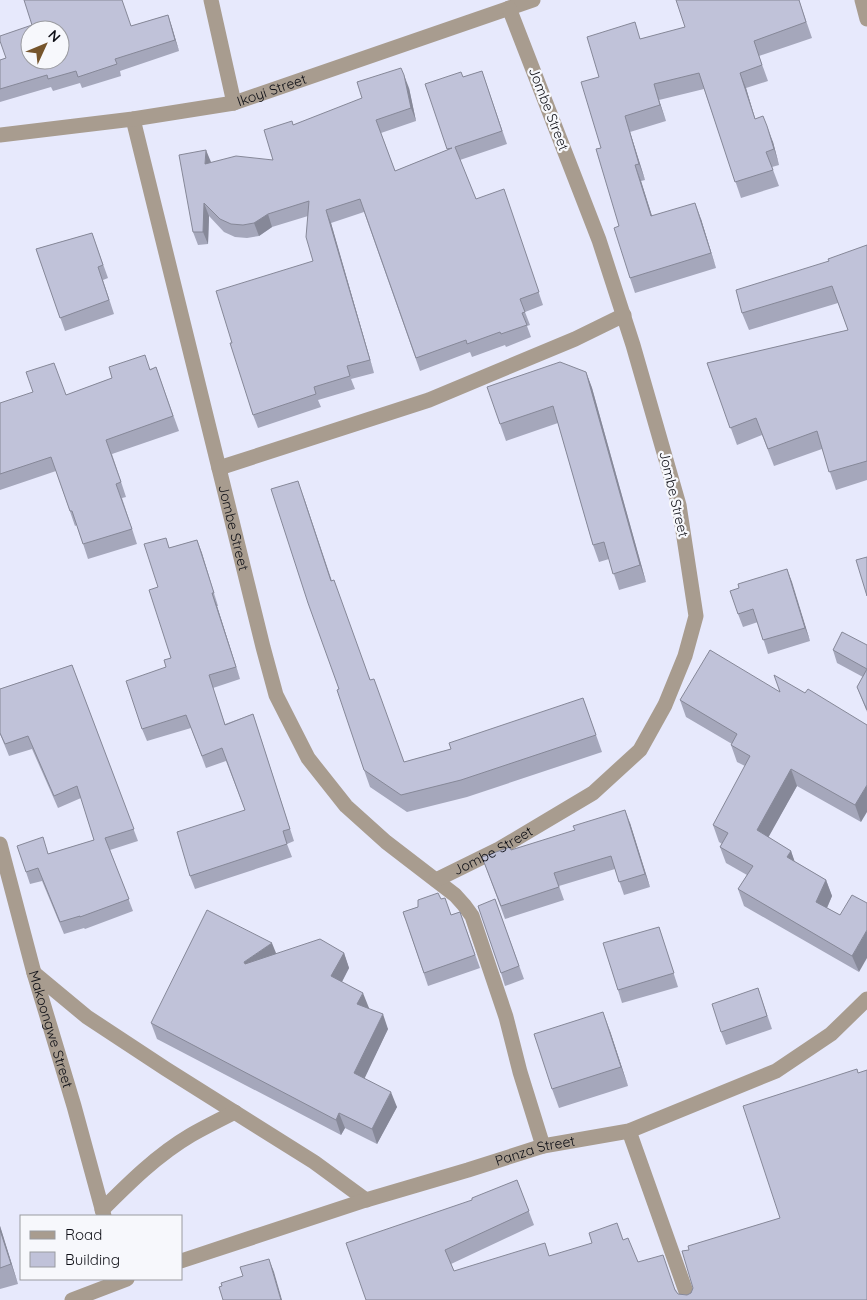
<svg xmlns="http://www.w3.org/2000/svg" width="867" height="1300" viewBox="0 0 867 1300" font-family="Quicksand,sans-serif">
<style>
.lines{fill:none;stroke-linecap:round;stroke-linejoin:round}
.minor{stroke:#a89c8f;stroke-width:15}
.wall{fill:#a5a7bb}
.shaded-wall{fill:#868898}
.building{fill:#c0c2d9;stroke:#868898;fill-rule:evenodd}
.labels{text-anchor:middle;stroke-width:4.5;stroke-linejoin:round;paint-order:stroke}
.street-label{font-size:14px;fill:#0f1017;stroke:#f7f8fc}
</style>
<rect width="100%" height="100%" fill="#e7e9fc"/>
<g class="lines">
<g class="minor">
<polyline points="211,0 234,103"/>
<polyline points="862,0 867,19"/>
<path id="s1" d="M133,119L263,647L276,695L308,758L346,806L386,842L455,895L464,905L472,916L506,1017L520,1072L543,1146"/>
<path id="s2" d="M0,135L133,119L234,103L533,0"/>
<polyline points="219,468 429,400 575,339 624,315"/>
<path id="s3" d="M0,844L34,973L74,1106L104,1216"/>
<path id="s4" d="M436,880L499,849L593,793L640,750L665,705L685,656L696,616L679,505L633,345L599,240L509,8"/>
<polyline points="34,973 87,1017 166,1069 314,1162 366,1200"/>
<polyline points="629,1131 689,1300"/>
<path d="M102,1210C129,1183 157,1155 191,1135C205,1127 221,1119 235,1112"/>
<path id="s5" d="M181,1261L366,1200L468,1170L543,1146L629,1131L776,1071L831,1034L867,999"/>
<polyline points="72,1300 127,1279"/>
</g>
</g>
<g class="wall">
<polygon points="799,0 812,38 759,56 768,81 746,88 755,119 773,142 779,165 772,167 779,186 741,198 704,89 659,100 666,121 630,132 645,180 641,181 652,216 701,219 716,268 635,293 630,278 619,226 601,148 599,77 641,39"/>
<polygon points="168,15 179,51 120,71 121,76 82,88 80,83 53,91 51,87 0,102 0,60 6,58 32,25 131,26"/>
<polygon points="482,71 507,144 460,160 476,199 508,202 543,305 525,312 530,325 527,326 531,337 506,347 505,345 472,357 470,352 420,371 364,212 331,223 374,373 351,379 355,389 318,400 321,407 258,428 253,415 232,343 313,261 308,216 272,227 259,236 247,238 235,237 224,232 209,216 208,244 198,245 193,232 211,163 273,160 293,125 409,88 416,121 381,133 395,171 447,150 463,77"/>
<polygon points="92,233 108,278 103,280 114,314 65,331 36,249"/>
<polygon points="867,245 867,480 836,490 822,449 774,466 762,435 737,445 707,363 848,330 838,303 749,330 742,313 829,261"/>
<polygon points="156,367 179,431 112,454 126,497 122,498 137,544 88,559 77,525 75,526 56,471 0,490 0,403 66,395 112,378 150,369"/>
<polygon points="586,372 592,388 646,582 619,590 609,559 599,562 593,545 558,423 506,441 500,424"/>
<polygon points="304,498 332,581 370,680 404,762 451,749 583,698 602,752 467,797 407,812 370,787 364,770 339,689"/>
<polygon points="166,538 169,548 197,540 218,606 217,606 240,679 213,688 225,724 253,714 294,841 287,844 292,857 195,889 190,876 245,810 226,761 206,768 191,728 147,741 142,729 166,667 171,658 158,587"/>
<polygon points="787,569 810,641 768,654 758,622 743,627 738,614 739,588"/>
<polygon points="867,645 867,712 857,687 863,677 837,663 833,650"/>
<polygon points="72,665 138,841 110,850 133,911 85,929 84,928 64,934 42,881 30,884 26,872 48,854 94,840 81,798 58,808 32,749 9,756 0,734 0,689"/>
<polygon points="780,692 805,693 867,725 861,822 797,786 768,837 791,851 794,861 826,880 832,896 827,908 840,915 859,972 744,906 738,889 747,875 726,863 720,847 722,844 719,842 713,825 745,766 737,762 731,745 732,744 686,717 680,700"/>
<polygon points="630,823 650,887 624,895 615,869 559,886 564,900 505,919 482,857"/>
<polygon points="441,899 451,915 460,912 480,968 428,986 403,912"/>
<polygon points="495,899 524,979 505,986 501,973"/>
<polygon points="659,927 678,987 622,1003 618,990"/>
<polygon points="344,953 349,968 342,982 369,1008 368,1009 388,1029 364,1078 397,1107 377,1144 345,1128 341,1135 157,1039 151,1023 276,954"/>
<polygon points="758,988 772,1029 726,1045 721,1032"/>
<polygon points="610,1031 628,1086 559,1108 552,1089"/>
<polygon points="858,1073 867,1300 366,1300 472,1200 517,1180 534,1225 451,1264 454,1271 549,1256 623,1240 638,1262 676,1290 678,1294 687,1295 691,1293 693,1288 689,1250 780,1218"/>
<polygon points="0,1226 18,1284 0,1289"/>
</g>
<g class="shaded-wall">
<polygon points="168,15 172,27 179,51 175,40"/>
<polygon points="740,73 746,88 760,135 755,119"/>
<polygon points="404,75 409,88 416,121 411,108"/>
<polygon points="654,84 659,100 666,121 660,105"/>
<polygon points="625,116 645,180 639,164"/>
<polygon points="767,126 773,142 779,165 774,149"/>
<polygon points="206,150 211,162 210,177 205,164"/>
<polygon points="635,165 641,181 657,232 651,216"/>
<polygon points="204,203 209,216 208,244 203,232"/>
<polygon points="695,203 701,219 716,268 711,253"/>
<polygon points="326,210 331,223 374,373 370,360"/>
<polygon points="268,214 272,227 259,236 254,223"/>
<polygon points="586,372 592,388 646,582 640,565"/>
<polygon points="298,481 304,498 337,598 331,581"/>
<polygon points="197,540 202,553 218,606 214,593"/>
<polygon points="787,569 792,582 810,641 805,628"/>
<polygon points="212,593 217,606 240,679 236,667"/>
<polygon points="791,769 797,786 763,847 757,830"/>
<polygon points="867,785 867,812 861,822 855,805"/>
<polygon points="625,810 630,823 650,887 645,874"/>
<polygon points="791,851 797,868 787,857"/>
<polygon points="826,880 832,896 822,919 816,902"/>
<polygon points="867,930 867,958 859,972 852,956"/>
<polygon points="272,943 278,958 250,977 244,962"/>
<polygon points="344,953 349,968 337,991 331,976"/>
<polygon points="363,993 369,1008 363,1019 357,1004"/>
<polygon points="603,1012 610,1031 628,1086 621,1067"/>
<polygon points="383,1014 388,1029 360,1088 354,1073"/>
<polygon points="391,1092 397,1107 377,1144 372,1129"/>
<polygon points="339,1113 345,1128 341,1135 336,1120"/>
<polygon points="0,1226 18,1284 11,1264 0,1230"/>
<polygon points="269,1259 274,1272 282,1300 281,1300"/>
</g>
<g class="building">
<path d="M24,0H122L131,26L168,15L175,40L115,59L117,64L78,77L76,71L48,79L47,75L0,89V60L6,58L0,41V36L32,25ZM30,30H60V60H30Z"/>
<polygon points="676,0 799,0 806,22 754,41 762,65 740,73 755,119 763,116 767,126 774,149 766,152 773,170 735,182 699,73 654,84 660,105 625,116 639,164 635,165 651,216 695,203 711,253 630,278 614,228 619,226 596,149 601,148 581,82 599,77 587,37 635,22 640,39 685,27"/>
<polygon points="401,68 404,75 411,108 376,120 395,171 452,148 447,149 425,84 461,72 463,77 482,71 502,131 455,147 476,199 504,189 539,292 520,299 525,312 522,313 527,325 501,334 500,332 467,344 466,340 416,358 360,199 326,210 370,360 347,366 350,376 314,387 316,394 253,415 230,343 232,343 216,291 313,261 306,237 309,201 268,214 254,223 243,225 231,224 220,219 204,203 203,232 193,232 179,155 206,150 205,164 236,156 273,160 264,130 292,121 293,125 362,98 357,82"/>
<polygon points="92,233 103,265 98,267 109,300 60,318 36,249"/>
<polygon points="867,245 867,461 829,472 817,431 768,449 756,418 730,428 707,363 848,330 832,286 742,313 736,290 829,261 828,259"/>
<polygon points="145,355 150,370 156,367 173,416 106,440 121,482 116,484 132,529 83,544 72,511 70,511 51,457 0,474 0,403 33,392 26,372 54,363 66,395 112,378 109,367"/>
<polygon points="560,362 586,372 640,565 613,574 604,542 593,545 553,406 500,424 487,387"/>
<polygon points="298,481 331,581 334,580 370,680 374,679 404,762 451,749 449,743 583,698 596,735 461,780 401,795 364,770 337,690 339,689 308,603 271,489"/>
<polygon points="166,538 169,548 197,540 214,593 212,593 236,667 209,675 225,725 253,714 290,829 283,831 287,844 190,876 177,832 245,810 222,748 202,756 186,715 142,729 126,681 166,667 164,660 171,658 149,590 158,587 144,544"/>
<polygon points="867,557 867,596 856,560"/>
<polygon points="787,569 805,628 763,640 753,609 738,614 730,591 739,588 738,584"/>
<polygon points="842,632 867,645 867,710 857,687 867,669 833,650"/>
<polygon points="710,650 780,692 774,675 805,693 808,689 867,725 867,785 855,805 791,769 757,830 791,851 787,857 826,880 816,902 840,915 852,895 867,903 867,930 852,956 738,889 753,866 720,847 728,833 713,825 750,756 731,745 737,734 680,700"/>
<polygon points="72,665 134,829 105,838 129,899 80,917 80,916 60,922 38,868 26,872 17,846 43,837 48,854 94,840 77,786 54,796 28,736 5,744 0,733 0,689"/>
<polygon points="625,810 645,874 619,882 611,856 554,873 559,887 501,906 482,857 510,847 511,850 575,830 573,826"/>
<polygon points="438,893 441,899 445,898 451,915 460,912 475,955 424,973 403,912 418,907 418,900"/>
<polygon points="495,899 519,966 501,973 478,906"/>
<polygon points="207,910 272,943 244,962 245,964 320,939 344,953 331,976 363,993 357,1004 383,1014 354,1073 391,1092 372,1129 339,1113 336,1120 151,1023"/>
<polygon points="659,927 674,973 618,990 603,943"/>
<polygon points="758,988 767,1016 721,1032 712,1004"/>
<polygon points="603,1012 621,1067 552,1089 534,1034"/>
<polygon points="857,1069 858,1073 867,1070 867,1300 366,1300 346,1243 472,1200 472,1198 517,1180 529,1211 445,1250 454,1271 545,1243 549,1256 592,1243 589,1233 617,1223 623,1240 628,1238 638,1262 663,1255 675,1290 678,1294 687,1295 691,1293 693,1288 682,1251 689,1250 688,1246 780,1218 743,1106"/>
<polygon points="0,1230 11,1264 0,1268"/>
<polygon points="269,1259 281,1300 223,1300 219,1287 222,1286 221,1283 243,1276 240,1267"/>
</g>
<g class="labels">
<g class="street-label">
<text dy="5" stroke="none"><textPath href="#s2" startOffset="276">Ikoyi Street</textPath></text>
<text transform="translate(549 109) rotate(69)" y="5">Jombe Street</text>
<text transform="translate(674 494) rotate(77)" y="5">Jombe Street</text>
<text dy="5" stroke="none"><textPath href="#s1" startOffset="421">Jombe Street</textPath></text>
<text dy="5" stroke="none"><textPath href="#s4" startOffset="64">Jombe Street</textPath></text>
<text dy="5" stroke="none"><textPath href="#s3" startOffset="192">Makoongwe Street</textPath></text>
<text dy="5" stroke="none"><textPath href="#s5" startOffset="371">Panza Street</textPath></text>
</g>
</g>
<rect x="20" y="1215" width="162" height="65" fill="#f7f8fc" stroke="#9a9ba0"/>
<rect x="30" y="1231" width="25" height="8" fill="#a89c8f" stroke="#9a9ba0"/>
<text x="65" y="1240" font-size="15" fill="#0f1017">Road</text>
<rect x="30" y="1252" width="25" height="15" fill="#c0c2d9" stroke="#9a9ba0"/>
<text x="65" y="1265" font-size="15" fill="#0f1017">Building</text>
<g transform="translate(45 45) rotate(46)"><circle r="24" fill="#f7f8fc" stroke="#9a9ba0"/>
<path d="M0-4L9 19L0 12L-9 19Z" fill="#76552c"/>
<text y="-8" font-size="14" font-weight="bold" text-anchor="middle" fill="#0f1017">N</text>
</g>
</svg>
